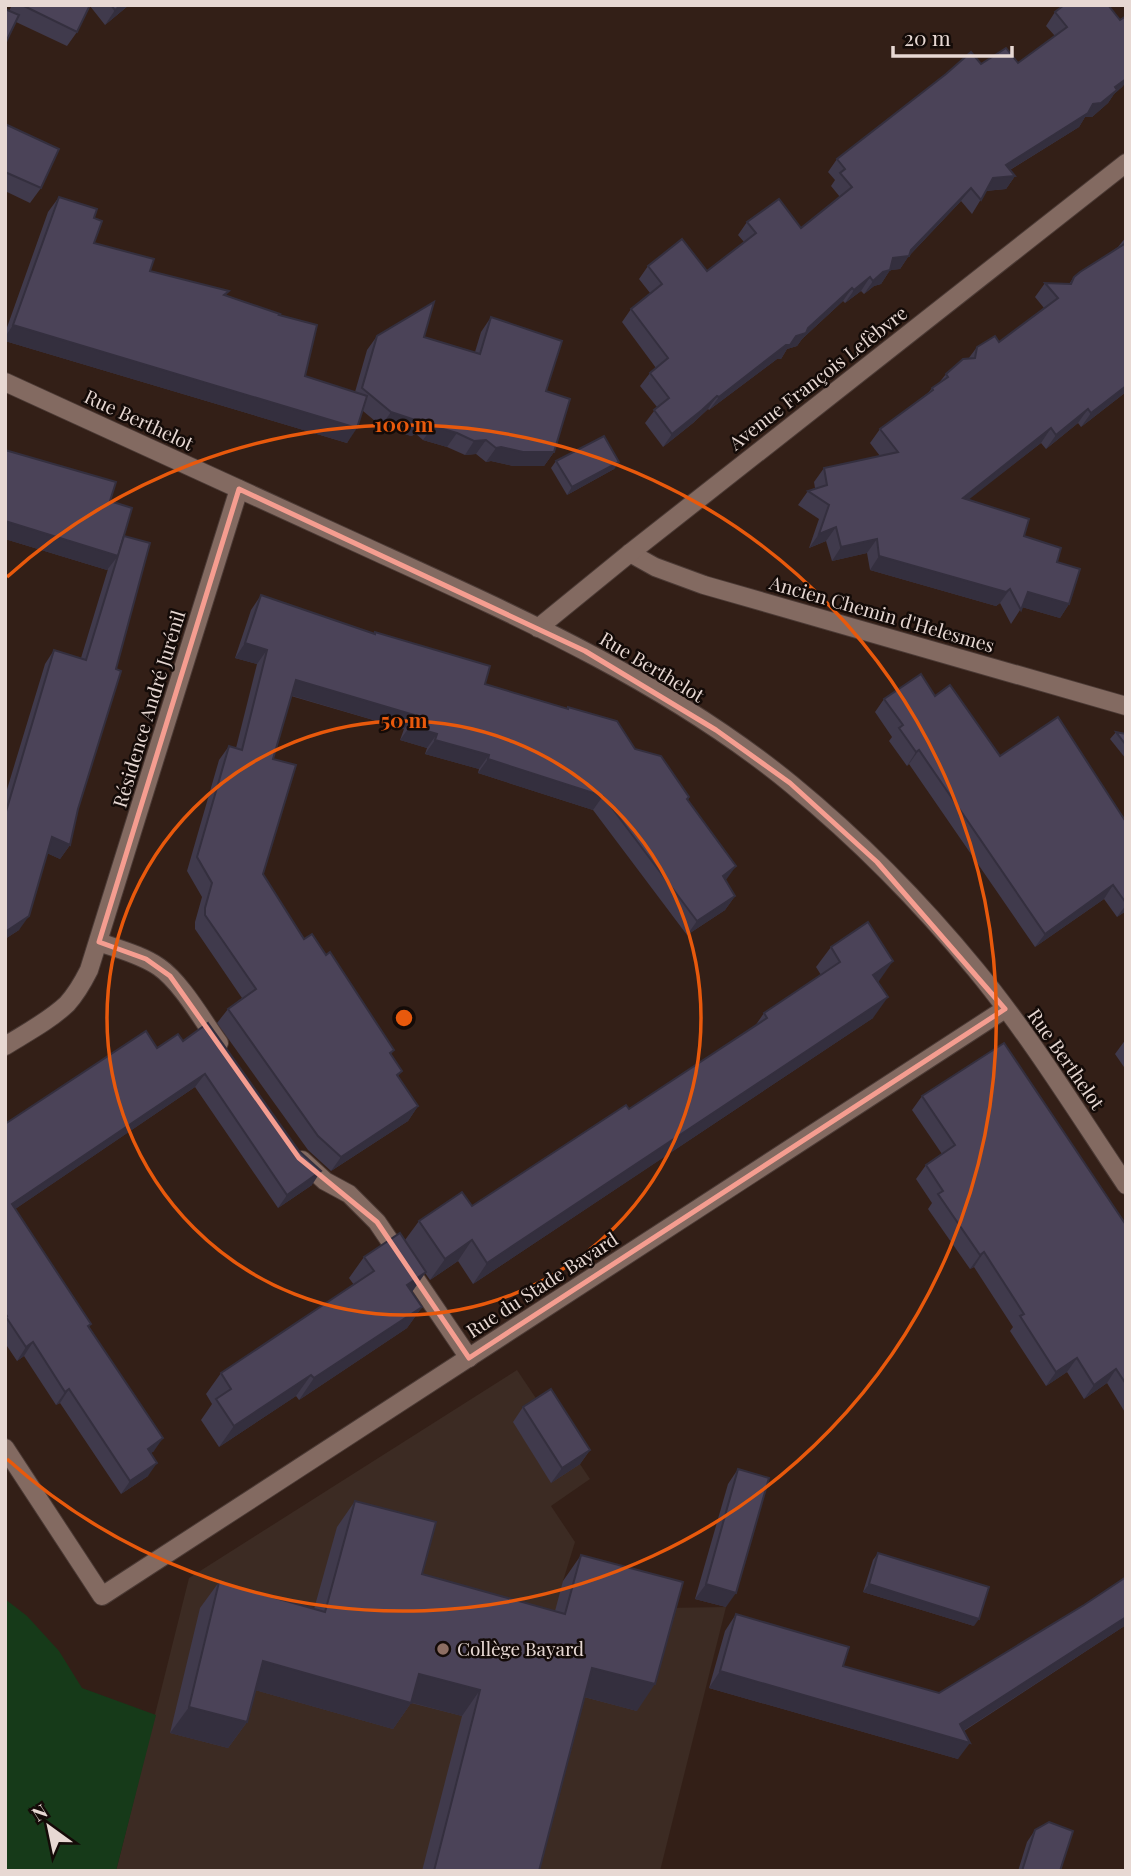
<svg xmlns="http://www.w3.org/2000/svg" width="1131" height="1876" viewBox="0 0 1131 1876" font-family="'Playfair Display',serif">
<style>
.education{fill:#3c2b23}
.green{fill:#163a19}
.lines{fill:none;stroke-linecap:round;stroke-linejoin:round}
.minor-casing{stroke:#4b3a35;stroke-width:20}
.tertiary-casing{stroke:#4b3a35;stroke-width:20}
.minor{stroke:#836a61;stroke-width:18}
.tertiary{stroke:#836a61;stroke-width:18}
.wall{fill:#403a4c}
.shaded-wall{fill:#342f3e}
.building{fill:#4b4358;stroke:#342f3e;stroke-width:2}
.marked{fill:none;stroke:#f59d90;stroke-width:5;stroke-linejoin:round}
.ring{fill:none;stroke:#e8590c;stroke-width:3.5}
.education-dot{fill:#8d6e63;stroke:#140b08;stroke-width:2.5}
.labels{text-anchor:middle;stroke-width:5;stroke-linejoin:round;paint-order:stroke}
.street-label{font-size:19px;fill:#e7d8d3;stroke:#140b08}
.poi-label{font-size:19px;fill:#e7d8d3;stroke:#140b08;text-anchor:start}
.centre{fill:#e8590c;stroke:#140b08;stroke-width:3.5}
.ring-label{font-size:21px;text-anchor:middle;font-weight:bold;fill:#e8590c;stroke:#140b08;stroke-width:5;stroke-linejoin:round;paint-order:stroke}
</style>
<rect width="100%" height="100%" fill="#331f17"/>
<polygon class="education" points="517,1370 590,1479 551,1506 575,1542 563,1581 665,1608 726,1607 660,1871 116,1871 189,1578"/>
<polygon class="green" points="5,1599 27,1616 59,1651 82,1688 156,1715 116,1871 5,1871"/>
<g class="lines">
<defs>
<g id="minor">
<polyline points="630,553 655,567 704,585 1126,706"/>
<polyline points="538,628 630,553 1126,163"/>
<path d="M99,942C118,949 142,955 159,967C181,982 203,1021 219,1043"/>
<path d="M5,1046C26,1033 49,1021 67,1004C76,994 83,982 89,970L239,489"/>
<polyline points="302,1160 325,1181 349,1194 377,1222 469,1358"/>
<polyline points="5,1448 102,1596 1005,1009"/>
</g>
<path id="tertiary" d="M5,382C130,439 254,496 379,553C522,618 669,684 791,784C858,839 921,903 976,970C1031,1037 1077,1112 1126,1185"/>
</defs>
<use href="#minor" class="minor-casing"/>
<use href="#tertiary" class="tertiary-casing"/>
<use href="#minor" class="minor"/>
<use href="#tertiary" class="tertiary"/>
</g>
<g class="wall">
<polygon points="12,5 129,5 105,25 90,6 77,32 67,46 16,22 9,11"/>
<polygon points="1055,12 1120,20 1126,16 1126,82 1122,87 1114,94 1108,103 1092,117 1085,117 1079,127 1010,170 1015,176 1006,189 986,191 972,214 961,201 908,257 900,269 890,270 881,284 874,286 864,294 861,291 845,303 843,301 802,339 797,346 787,349 781,359 777,359 709,410 708,409 693,423 663,447 645,423 657,407 640,386 650,373 656,368 622,322 631,309 650,293 639,279 648,266 707,271 744,242 738,235 747,222 801,228 840,197 831,186 835,180 828,172 837,159 981,64 1018,63 1055,36 1046,26"/>
<polygon points="5,124 41,188 30,203 5,191"/>
<polygon points="59,197 94,218 94,243 150,271 229,291 226,295 280,315 305,376 355,392 367,350 377,336 424,337 475,352 481,332 491,317 546,391 554,452 544,466 513,466 491,461 486,462 476,454 465,455 447,447 423,440 416,434 411,436 381,426 363,411 347,443 5,341 5,333 48,212"/>
<polygon points="1126,237 1126,392 1081,427 1078,423 1046,449 1041,443 968,499 1024,536 1057,562 1069,604 1060,618 1022,607 1011,624 1000,603 996,606 870,570 867,553 832,561 826,541 809,548 819,519 798,505 808,491 815,488 814,482 824,468 880,456 870,443 880,429 928,393 932,388 938,384 946,374 968,359 977,347 999,342 1044,308 1035,297 1045,283 1069,284 1074,277 1118,247"/>
<polygon points="5,450 110,501 123,536 78,809 70,845 60,859 47,853 19,930 5,939 5,796 45,664 54,650 81,658 108,569 107,570 5,539"/>
<polygon points="556,461 619,462 614,469 567,495 551,468"/>
<polygon points="261,595 485,684 635,749 689,797 688,800 726,881 735,896 725,910 687,935 593,810 478,773 479,769 425,754 427,748 400,740 404,729 291,696 273,759 263,874 304,939 394,1050 391,1054 402,1071 398,1076 418,1106 408,1121 331,1171 308,1150 217,1023 228,1009 242,998 195,929 195,922 202,897 187,871 219,760 229,746 236,748 257,664 235,658 251,610"/>
<polygon points="935,696 1000,756 1126,822 1126,911 1117,917 1104,899 1035,947 909,764 907,766 889,741 892,737 875,712 884,699"/>
<polygon points="1116,732 1126,734 1126,759 1110,739"/>
<polygon points="831,947 879,981 878,982 873,1018 473,1284 458,1261 430,1280 425,1273 412,1292 422,1307 407,1328 299,1400 296,1396 219,1447 201,1420 212,1404 206,1394 221,1373 354,1285 349,1278 364,1257 405,1240 419,1221 472,1206 629,1109 755,1026 764,1013 821,975 816,967"/>
<polygon points="1126,1039 1126,1070 1115,1054"/>
<polygon points="183,1041 312,1185 278,1208 195,1087 15,1209 91,1324 89,1327 154,1451 151,1453 148,1476 121,1494 60,1403 56,1405 24,1356 17,1361 5,1343 5,1124 157,1048"/>
<polygon points="922,1096 1126,1225 1126,1414 1107,1383 1084,1399 1067,1372 1046,1386 1010,1331 1013,1327 974,1267 970,1269 928,1209 932,1203 916,1179 926,1165 942,1154 912,1110"/>
<polygon points="523,1407 590,1450 580,1464 551,1483 513,1422"/>
<polygon points="738,1469 726,1607 695,1599 728,1484"/>
<polygon points="355,1501 422,1574 555,1611 563,1581 581,1555 637,1711 584,1697 539,1871 422,1871 462,1716 411,1703 393,1729 255,1690 247,1722 228,1748 170,1733 200,1608 219,1582 314,1609 337,1527"/>
<polygon points="878,1553 974,1626 863,1592 873,1560"/>
<polygon points="1126,1577 1126,1625 964,1731 958,1759 709,1688 725,1631 736,1614 843,1666 939,1693 1084,1605"/>
<polygon points="1035,1830 1060,1871 1018,1871 1027,1842"/>
</g>
<g class="shaded-wall">
<polygon points="121,5 129,5 105,25 115,10"/>
<polygon points="1126,79 1126,82 1122,87 1114,94 1108,103 1092,117 1085,117 1079,127 998,177 1015,176 1006,189 984,191 993,178 1006,165 1093,104"/>
<polygon points="971,188 961,201 908,257 900,269 884,271 893,258 911,250"/>
<polygon points="890,270 881,284 874,286 864,294 873,281 883,272"/>
<polygon points="870,277 861,291 845,303 854,290"/>
<polygon points="852,288 843,301 802,339 797,346 787,349 781,359 777,359 709,410 719,397 796,336 808,328"/>
<polygon points="13,325 357,428 347,443 5,341 5,337"/>
<polygon points="1126,386 1126,392 1081,427 1091,413"/>
<polygon points="717,396 708,409 693,423 663,447 672,434"/>
<polygon points="1088,409 1078,423 1046,449 1056,435"/>
<polygon points="391,412 426,420 416,434 411,436 381,426"/>
<polygon points="433,426 457,433 447,447 423,440"/>
<polygon points="1051,428 1041,443 953,512 963,498"/>
<polygon points="486,440 476,454 465,455 474,441"/>
<polygon points="501,447 554,452 544,466 513,466 491,461 486,462 496,448"/>
<polygon points="619,462 614,469 567,495 572,487"/>
<polygon points="5,521 118,556 107,570 5,539"/>
<polygon points="836,527 826,541 809,548 819,534"/>
<polygon points="877,539 867,553 832,561 841,547"/>
<polygon points="879,556 1010,589 1000,603 996,606 870,570"/>
<polygon points="1028,592 1069,604 1060,618 1018,606"/>
<polygon points="245,643 267,650 257,664 235,658"/>
<polygon points="296,680 414,715 404,729 286,694"/>
<polygon points="410,726 437,734 427,748 400,740"/>
<polygon points="435,740 489,755 479,769 425,754"/>
<polygon points="919,750 909,764 907,766 916,752"/>
<polygon points="488,759 603,796 593,810 478,773"/>
<polygon points="52,837 70,845 60,859 42,851"/>
<polygon points="736,866 726,880 713,891 723,876"/>
<polygon points="1113,885 1104,899 1035,947 1045,934"/>
<polygon points="735,896 725,910 687,935 697,921"/>
<polygon points="1126,905 1126,911 1117,917"/>
<polygon points="29,916 19,930 5,939 5,932"/>
<polygon points="893,961 879,981 858,995 873,975"/>
<polygon points="888,997 873,1018 473,1284 487,1263"/>
<polygon points="205,1074 195,1087 5,1216 12,1204"/>
<polygon points="418,1106 408,1121 331,1171 341,1157"/>
<polygon points="321,1171 312,1185 278,1208 287,1195"/>
<polygon points="472,1240 458,1261 430,1280 445,1259"/>
<polygon points="984,1252 974,1267 970,1269 980,1255"/>
<polygon points="426,1272 411,1293 407,1285"/>
<polygon points="422,1307 407,1328 299,1400 314,1378"/>
<polygon points="33,1342 24,1356 17,1361 26,1347"/>
<polygon points="1077,1358 1067,1372 1046,1386 1056,1372"/>
<polygon points="1116,1369 1107,1383 1084,1399 1094,1385"/>
<polygon points="311,1375 296,1396 219,1447 234,1426"/>
<polygon points="69,1389 60,1403 56,1405 65,1392"/>
<polygon points="163,1438 154,1451 138,1462 148,1449"/>
<polygon points="590,1450 580,1464 551,1483 562,1468"/>
<polygon points="157,1463 148,1476 121,1494 130,1481"/>
<polygon points="706,1584 736,1593 726,1607 695,1599"/>
<polygon points="869,1584 979,1619 974,1626 863,1592"/>
<polygon points="1126,1617 1126,1625 952,1738 970,1743 958,1759 709,1688 720,1671 960,1724"/>
<polygon points="263,1661 419,1674 480,1690 462,1716 409,1702 411,1703 393,1729 244,1687"/>
<polygon points="592,1668 655,1684 637,1711 573,1694"/>
<polygon points="189,1707 247,1722 228,1748 170,1733"/>
</g>
<g class="building">
<polygon points="22,5 90,5 77,32"/>
<polygon points="111,5 121,5 115,10"/>
<polygon points="1064,5 1108,5 1120,20 1126,16 1126,79 1115,87 1117,90 1101,103 1093,104 1088,113 1006,165 1015,176 993,178 981,200 971,188 911,250 909,256 893,258 890,270 883,272 873,281 870,277 854,290 852,288 808,328 806,333 796,336 790,345 786,345 719,397 717,396 702,410 672,434 654,410 669,398 650,373 668,358 631,309 662,284 648,266 682,239 707,271 756,233 747,222 779,199 801,228 852,187 840,173 845,169 837,159 946,74 971,52 981,64 1006,48 1018,63 1067,27 1055,12"/>
<polygon points="5,9 19,15 5,44"/>
<polygon points="5,124 59,149 41,188 5,172"/>
<polygon points="59,197 97,209 94,218 102,221 94,243 154,259 150,271 229,291 224,295 280,314 279,315 317,325 305,376 367,396 357,428 13,325"/>
<polygon points="1126,243 1126,386 1091,413 1088,409 1056,435 1051,428 963,498 1029,519 1024,536 1061,548 1057,562 1080,569 1069,604 1028,592 1021,610 1010,589 1006,592 879,556 877,539 841,547 836,527 819,534 829,505 808,491 827,485 824,468 898,452 880,429 933,390 932,388 948,377 946,374 963,359 975,358 977,347 995,336 999,342 1058,298 1045,283 1071,284 1074,277 1080,272"/>
<polygon points="434,302 424,337 480,354 491,317 562,341 546,391 570,399 554,452 523,452 501,447 496,448 486,440 474,441 457,433 433,426 426,420 421,422 391,412 362,388 377,336"/>
<polygon points="604,436 619,462 572,487 556,461"/>
<polygon points="5,450 116,482 110,501 132,508 118,556 5,521"/>
<polygon points="124,536 150,543 116,669 121,671 78,809 70,845 52,837 29,916 5,932 5,815 54,650 86,660"/>
<polygon points="261,595 375,634 375,632 490,666 485,684 568,709 568,707 617,721 635,749 661,756 689,797 687,799 736,866 723,876 735,896 697,921 603,796 488,759 489,755 435,740 437,734 410,726 414,715 296,680 273,759 296,765 263,874 304,939 312,934 326,955 330,952 394,1050 390,1053 402,1071 397,1075 418,1106 341,1157 318,1136 228,1009 256,989 205,915 205,908 212,883 197,857 229,746 242,750 267,650 245,643"/>
<polygon points="921,674 935,696 950,685 1000,756 1058,717 1126,822 1126,903 1113,885 1045,934 919,750 916,752 899,728 903,725 884,699"/>
<polygon points="1116,732 1126,734 1126,745"/>
<polygon points="868,922 893,961 873,975 888,997 487,1263 472,1240 445,1259 419,1221 462,1192 472,1206 626,1105 629,1109 767,1018 764,1013 840,962 831,947"/>
<polygon points="208,1023 299,1151 321,1171 287,1195 205,1074 12,1204 91,1324 88,1326 163,1438 148,1449 157,1463 130,1481 69,1389 65,1392 33,1342 26,1347 6,1317 7,1316 5,1313 5,1124 146,1031 157,1048 178,1034 183,1041"/>
<polygon points="1004,1043 1126,1225 1126,1384 1116,1369 1094,1385 1077,1358 1056,1372 1020,1316 1024,1314 984,1252 980,1255 938,1194 943,1191 926,1165 955,1145 922,1096"/>
<polygon points="400,1233 426,1272 407,1285 422,1307 314,1378 311,1375 234,1426 216,1399 231,1389 221,1373 374,1271 364,1257"/>
<polygon points="551,1389 590,1450 562,1468 523,1407"/>
<polygon points="738,1469 769,1478 736,1593 706,1584"/>
<polygon points="355,1501 436,1522 422,1574 565,1614 581,1555 683,1582 655,1684 592,1668 539,1871 434,1871 480,1690 419,1674 411,1703 263,1661 247,1722 189,1707 219,1582 325,1612"/>
<polygon points="878,1553 989,1587 979,1619 869,1584"/>
<polygon points="1126,1577 1126,1617 960,1724 970,1743 720,1671 736,1614 849,1647 843,1666 939,1693 1084,1605"/>
<polygon points="1049,1822 1073,1831 1060,1871 1022,1871 1035,1830"/>
</g>
<path class="marked" d="M239,489L585,651L716,730L790,783L877,862L1005,1009L469,1358L377,1222L299,1158L170,976L146,959L99,942Z"/>
<g class="ring">
<circle cx="404" cy="1018" r="297"/>
<path d="M7 577A593 593 0 1 1 7 1459"/>
</g>
<circle class="education-dot" cx="443" cy="1649" r="7"/>
<g class="labels">
<g class="street-label">
<text transform="translate(818 378) rotate(-38)" y="7">Avenue François Lefèbvre</text>
<text transform="translate(139 420) rotate(25)" y="7">Rue Berthelot</text>
<text transform="translate(882 614) rotate(16)" y="7">Ancien Chemin d'Helesmes</text>
<text transform="translate(652 667) rotate(31)" y="7">Rue Berthelot</text>
<text transform="translate(149 709) rotate(-73)" y="7">Résidence André Jurénil</text>
<text transform="translate(1066 1059) rotate(55)" y="7">Rue Berthelot</text>
<text transform="translate(542 1285) rotate(-33)" y="7">Rue du Stade Bayard</text>
</g>
<g class="poi-label">
<text x="457" y="1656">Collège Bayard</text>
</g>
</g>
<circle cx="404" cy="1018" r="10" class="centre"/>
<g class="ring-label">
<text x="404" y="432">100 m</text>
<text x="404" y="728">50 m</text>
</g>
<rect width="1131" height="1876" fill="none" stroke="#e7d8d3" stroke-width="14"/>
<g transform="translate(49 1827) rotate(327)" stroke="#140b08" stroke-width="5" paint-order="stroke">
<path d="M0-5L12 26L0 18L-12 26Z" fill="#e7d8d3"/>
<text y="-10" font-size="19" font-weight="bold" text-anchor="middle" fill="#e7d8d3">N</text>
</g>
<path d="M893 46v10h119v-10" fill="none" stroke="#e7d8d3" stroke-width="3.5"/>
<text x="904" y="46" font-size="21" fill="#e7d8d3" stroke="#140b08" stroke-width="5" paint-order="stroke">20 m</text>
</svg>
